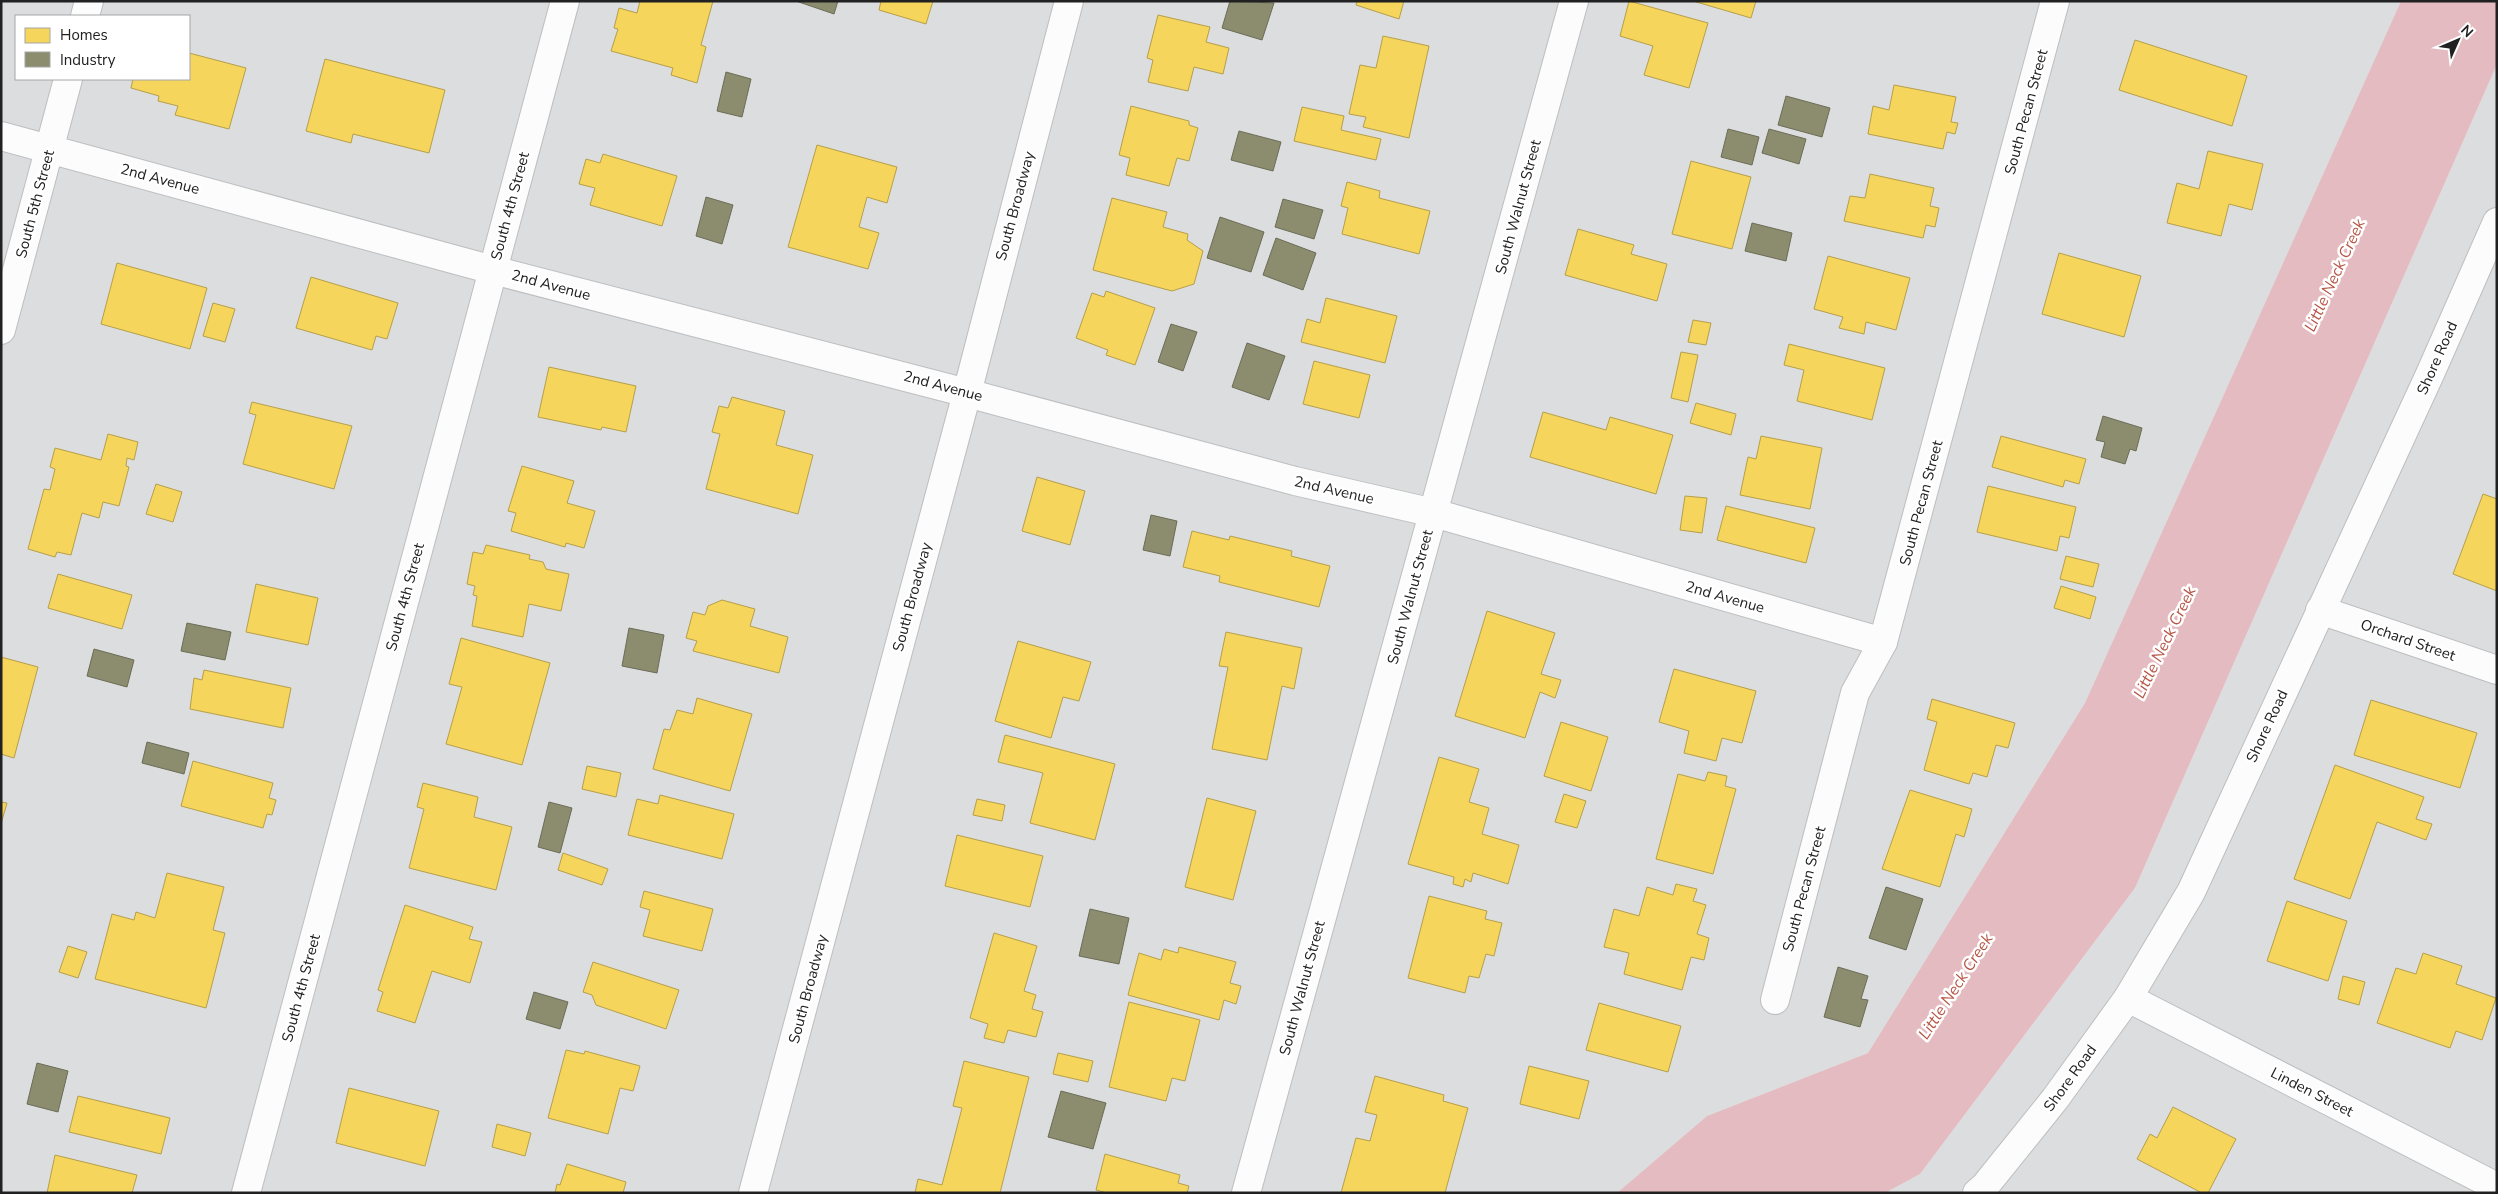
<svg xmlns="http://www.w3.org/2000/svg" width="2498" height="1194" viewBox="0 0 2498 1194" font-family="'Nunito Sans',sans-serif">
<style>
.residential{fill:#dbddde;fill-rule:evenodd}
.water{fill:#e4bbc1}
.homes{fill:#f6d55c;stroke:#b69f4a}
.industry{fill:#8c8c6e;stroke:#6c6c57}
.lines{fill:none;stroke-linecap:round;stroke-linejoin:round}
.minor-casing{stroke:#bdbebf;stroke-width:30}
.tertiary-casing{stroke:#bdbebf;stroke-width:30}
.minor{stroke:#fcfcfd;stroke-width:28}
.tertiary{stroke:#fcfcfd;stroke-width:28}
.labels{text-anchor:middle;stroke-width:5;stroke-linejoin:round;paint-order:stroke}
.street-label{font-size:15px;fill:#212121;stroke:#fff}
.water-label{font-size:16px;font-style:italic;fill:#b75646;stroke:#fff}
</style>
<rect width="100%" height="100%" fill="#eaedef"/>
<g class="residential">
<path d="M1,1H2401L2085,703L1868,1053L1707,1116L1617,1193H1ZM16,16H189V79H16Z"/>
<polygon points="2497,64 2497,1193 1885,1193 1920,1174 2135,888"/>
</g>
<polygon class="water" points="2401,1 2497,1 2497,64 2135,888 1920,1174 1885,1193 1617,1193 1707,1116 1868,1053 2085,703"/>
<g class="homes">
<polygon points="640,1 713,1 701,45 706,47 697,83 671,75 673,68 611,51 618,29 614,28 619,8 637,13"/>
<polygon points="881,1 933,1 926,24 879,10"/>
<polygon points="1357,1 1404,1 1399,19 1356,5"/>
<polygon points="1629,1 1708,23 1689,88 1644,75 1653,46 1620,36"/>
<polygon points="1693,1 1756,1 1751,18"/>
<polygon points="1158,15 1210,27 1206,42 1229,48 1223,74 1194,67 1188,91 1148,82 1153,60 1147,58"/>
<polygon points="1383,36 1429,46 1409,138 1363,127 1366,117 1349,114 1360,65 1376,68"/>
<polygon points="2135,40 2247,76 2232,126 2119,90"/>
<polygon points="189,53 246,68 229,129 175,115 178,106 158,101 159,96 131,88 133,79 189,79"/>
<polygon points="325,59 445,90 429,153 353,134 351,143 306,131"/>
<polygon points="1894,85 1956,97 1951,122 1958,123 1955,134 1947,132 1943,149 1868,134 1873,106 1889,110"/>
<polygon points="1131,106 1189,121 1189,125 1198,128 1189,161 1177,158 1169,186 1126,175 1130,158 1119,155"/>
<polygon points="1302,107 1344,116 1341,130 1381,139 1376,160 1294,141"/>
<polygon points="817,145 897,167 887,203 867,197 859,227 879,233 868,269 788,247"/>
<polygon points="2208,151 2263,164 2252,210 2229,204 2221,236 2167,223 2177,183 2199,189"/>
<polygon points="603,154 677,176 662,226 590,205 595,188 579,184 586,159 600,163"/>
<polygon points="1691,161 1751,177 1732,249 1672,234"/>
<polygon points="1870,174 1934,188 1930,206 1939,208 1935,227 1926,225 1923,238 1844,221 1850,196 1865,198"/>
<polygon points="1347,182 1380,191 1379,198 1430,211 1419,254 1342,234 1348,208 1341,206"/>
<polygon points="1112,198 1167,212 1163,227 1188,234 1187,240 1203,251 1194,284 1172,291 1093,270"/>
<polygon points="1578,229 1634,245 1631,254 1667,264 1657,301 1565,275"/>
<polygon points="2059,253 2141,276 2124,337 2042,314"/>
<polygon points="1828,256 1910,278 1896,330 1866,322 1864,334 1839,328 1843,317 1814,309"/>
<polygon points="117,263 207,288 190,349 101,324"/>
<polygon points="311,277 398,303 387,339 376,336 372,350 296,328"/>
<polygon points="1106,291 1155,308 1135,365 1106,355 1108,350 1076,338 1092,293 1104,297"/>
<polygon points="1326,298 1397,316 1385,363 1301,342 1307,319 1320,323"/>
<polygon points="213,303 235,309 225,342 203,336"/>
<polygon points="1693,320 1711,323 1706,345 1688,342"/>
<polygon points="1789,344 1885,368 1872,420 1797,401 1804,370 1784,365"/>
<polygon points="1681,352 1698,355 1688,402 1671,398"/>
<polygon points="1314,361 1370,375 1359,418 1303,404"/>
<polygon points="549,367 636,386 626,432 602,427 601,430 538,417"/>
<polygon points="732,397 785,411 776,445 813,455 798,514 706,489 720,434 712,432 719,406 728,408"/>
<polygon points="252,402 352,426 334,489 243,464 256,415 249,413"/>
<polygon points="1696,403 1736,414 1731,435 1690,423"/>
<polygon points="1543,412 1606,430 1610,417 1673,435 1656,494 1530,457"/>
<polygon points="108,434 138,442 134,460 127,458 126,466 129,467 119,506 103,502 99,518 82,513 71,555 57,552 55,557 28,549 44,489 50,490 55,469 50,467 55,448 101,460"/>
<polygon points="1761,436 1822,448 1810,509 1740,495 1748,457 1756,459"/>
<polygon points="2001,436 2086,459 2079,484 2065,480 2063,487 1992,467"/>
<polygon points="522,466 574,481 567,503 595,511 584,548 566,543 565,547 511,531 516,513 508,511"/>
<polygon points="1037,477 1085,491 1070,545 1022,531"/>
<polygon points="156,484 182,492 173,522 146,514"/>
<polygon points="1988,486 2076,507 2069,538 2060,536 2057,551 1977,532"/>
<polygon points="2483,494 2497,499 2497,591 2453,574"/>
<polygon points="1685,496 1707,498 1702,533 1680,530"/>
<polygon points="1726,506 1815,528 1806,563 1717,540"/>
<polygon points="1192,531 1229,540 1230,536 1292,551 1291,556 1330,566 1319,607 1219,582 1220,576 1183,567"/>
<polygon points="486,545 530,555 529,559 543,562 546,569 569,574 561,611 529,604 523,637 472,626 477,596 473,595 475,586 467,584 473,552 483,554"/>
<polygon points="2066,556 2099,564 2093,587 2060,579"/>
<polygon points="58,574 132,595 122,629 48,608"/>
<polygon points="256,584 318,598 308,645 246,632"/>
<polygon points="2061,586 2096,597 2090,619 2054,608"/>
<polygon points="722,600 755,609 750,626 788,637 779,673 693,651 697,641 686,638 693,612 705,615 708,606"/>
<polygon points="1487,611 1555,633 1541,674 1561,680 1555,698 1540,692 1525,738 1455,716"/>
<polygon points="1226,632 1302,648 1294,689 1282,686 1267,760 1212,749 1228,667 1219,666"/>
<polygon points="461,638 550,663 522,765 446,744 462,687 449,684"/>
<polygon points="1018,641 1091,662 1079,701 1063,697 1051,738 995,721"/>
<polygon points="1,657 38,667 14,758 1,754"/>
<polygon points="1674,669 1756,691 1742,743 1722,738 1716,761 1684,753 1689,731 1659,722"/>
<polygon points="204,670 291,688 283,728 190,709 194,678 202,680"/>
<polygon points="697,698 752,714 730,791 653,769 664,729 670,730 677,710 693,714"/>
<polygon points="1932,699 2015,723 2008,748 1996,745 1987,777 1973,773 1969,784 1924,770 1937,722 1927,719"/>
<polygon points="2371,700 2477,733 2460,788 2354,755"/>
<polygon points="1561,722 1608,737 1591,791 1544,776"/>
<polygon points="1005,735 1115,764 1095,840 1030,823 1043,773 998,762"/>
<polygon points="1439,757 1479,769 1469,802 1489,808 1482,834 1519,845 1508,884 1473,873 1471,882 1465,879 1463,887 1453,884 1454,877 1408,864"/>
<polygon points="193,761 273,783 269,798 276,800 272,815 267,814 263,828 181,806"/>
<polygon points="2335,765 2424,797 2416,819 2432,824 2426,840 2377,822 2350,899 2294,879"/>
<polygon points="587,766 621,773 616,797 582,789"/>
<polygon points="1708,772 1727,776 1725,786 1736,789 1713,874 1656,859 1678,774 1705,781"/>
<polygon points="423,783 478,797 474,817 512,827 496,890 409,868 424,809 417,807"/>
<polygon points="1910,790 1972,809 1964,837 1956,834 1940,887 1882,869"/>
<polygon points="1564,794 1586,801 1577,828 1555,822"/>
<polygon points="660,795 734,814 722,859 628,835 637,799 658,804"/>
<polygon points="1207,798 1256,811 1233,900 1185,887"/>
<polygon points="977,799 1005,805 1002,821 973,815"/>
<polygon points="1,802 7,803 1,824"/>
<polygon points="957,835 1043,856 1030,907 945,886"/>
<polygon points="563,853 608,869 602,885 558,870"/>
<polygon points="167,873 224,887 213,930 225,933 206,1008 95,979 112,914 134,920 136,912 155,918"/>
<polygon points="1676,884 1697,889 1693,901 1706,905 1697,934 1709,938 1704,960 1691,957 1682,990 1624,974 1629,953 1604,947 1614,909 1639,916 1647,887 1673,895"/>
<polygon points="644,891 713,909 702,951 643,936 650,910 640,907"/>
<polygon points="1429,896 1487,911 1485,919 1502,923 1494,956 1486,954 1479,978 1469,976 1465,993 1408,978"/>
<polygon points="2287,901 2347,921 2328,981 2267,961"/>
<polygon points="405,905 473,927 469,939 482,942 470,983 432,971 415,1023 377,1011 383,992 378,990"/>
<polygon points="994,933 1037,946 1024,991 1036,995 1032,1009 1043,1012 1036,1037 1008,1030 1004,1043 984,1038 988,1024 970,1018"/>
<polygon points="68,946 87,952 78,978 59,972"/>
<polygon points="1179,947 1236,962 1230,983 1241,986 1236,1004 1224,1000 1219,1020 1128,995 1139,953 1161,960 1164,949 1178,953"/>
<polygon points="2423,953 2462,966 2456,984 2496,998 2482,1040 2456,1031 2450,1048 2377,1023 2396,968 2416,974"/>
<polygon points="593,962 679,990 666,1029 596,1005 592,995 583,992"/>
<polygon points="2343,976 2365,982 2359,1005 2338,999"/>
<polygon points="1129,1002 1200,1020 1185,1081 1172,1078 1166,1101 1109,1087"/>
<polygon points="1599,1003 1681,1026 1668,1072 1586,1050"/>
<polygon points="566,1050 584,1054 585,1051 640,1066 633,1091 620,1088 608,1134 548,1118"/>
<polygon points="1058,1053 1093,1061 1088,1082 1053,1074"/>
<polygon points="964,1061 1029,1077 1000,1193 915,1193 918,1179 942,1185 962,1108 953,1106"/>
<polygon points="1529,1066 1589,1081 1579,1119 1520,1104"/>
<polygon points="1375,1076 1444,1095 1443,1101 1468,1108 1445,1193 1341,1193 1356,1138 1370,1141 1377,1115 1365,1112"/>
<polygon points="349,1088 439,1111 425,1166 336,1143"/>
<polygon points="78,1096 170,1118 161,1154 69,1132"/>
<polygon points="2173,1107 2236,1139 2208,1193 2202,1193 2137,1159 2150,1134 2157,1138"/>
<polygon points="497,1124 531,1133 525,1156 492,1147"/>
<polygon points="1105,1154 1180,1175 1178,1183 1189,1186 1187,1193 1107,1193 1096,1190"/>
<polygon points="55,1155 137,1175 132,1193 47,1193"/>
<polygon points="567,1164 626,1182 623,1193 555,1193 557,1184 560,1185"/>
</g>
<g class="industry">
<polygon points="796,1 838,1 834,14"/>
<polygon points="1230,1 1274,3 1262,40 1222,28"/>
<polygon points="726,72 751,79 742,117 717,111"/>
<polygon points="1786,96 1830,108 1822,137 1778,125"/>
<polygon points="1728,129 1759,137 1752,165 1721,157"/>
<polygon points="1769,129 1806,139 1799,164 1762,153"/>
<polygon points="1239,131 1281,142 1273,171 1231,160"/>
<polygon points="706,197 733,205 722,244 696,236"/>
<polygon points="1283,199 1323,210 1314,239 1275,227"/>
<polygon points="1220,217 1264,232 1251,272 1207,258"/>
<polygon points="1752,223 1792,233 1786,261 1745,251"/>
<polygon points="1276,238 1316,253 1303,290 1263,275"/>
<polygon points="1171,324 1197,332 1183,371 1158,362"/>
<polygon points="1247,343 1285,356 1269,400 1232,387"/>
<polygon points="2103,416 2142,428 2136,451 2130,449 2125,464 2101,457 2105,442 2096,440"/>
<polygon points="1151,515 1177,521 1170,556 1143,550"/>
<polygon points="187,623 231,632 225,660 181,651"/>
<polygon points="629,628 664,635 657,673 622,666"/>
<polygon points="94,649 134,660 127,687 87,676"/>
<polygon points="147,742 189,753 184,774 142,763"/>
<polygon points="549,802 572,808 560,853 538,847"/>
<polygon points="1886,887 1923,899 1906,950 1869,938"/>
<polygon points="1090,909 1129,918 1119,964 1079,956"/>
<polygon points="1838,967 1868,976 1861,999 1868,1000 1860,1027 1824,1017"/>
<polygon points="534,992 568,1002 560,1029 526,1019"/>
<polygon points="37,1063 68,1071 58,1112 27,1104"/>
<polygon points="1061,1091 1106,1103 1093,1149 1048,1137"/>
</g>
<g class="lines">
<defs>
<g id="minor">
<polyline points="85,16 89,1"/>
<polyline points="1,136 493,270 967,393 1295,481 1434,513 1883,642"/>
<polyline points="1,330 68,79"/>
<polyline points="2320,610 2497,670"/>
<polyline points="2128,998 2497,1187"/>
<polyline points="1775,1000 1855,693 1883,642 2055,1"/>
<polyline points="246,1193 565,1"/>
<polyline points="1246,1193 1574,1"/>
</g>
<g id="tertiary">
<polyline points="753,1193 967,393 1069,1"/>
<polyline points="1977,1193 1985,1186 2055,1099 2128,998 2191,892 2430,374 2497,222"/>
</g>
</defs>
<use href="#minor" class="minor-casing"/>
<use href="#tertiary" class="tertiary-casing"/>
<use href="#minor" class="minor"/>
<use href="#tertiary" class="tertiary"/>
</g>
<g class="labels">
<g class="street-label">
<text transform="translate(2026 112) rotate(-75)" y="5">South Pecan Street</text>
<text transform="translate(160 179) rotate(15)" y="5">2nd Avenue</text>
<text transform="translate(35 204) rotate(-75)" y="5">South 5th Street</text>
<text transform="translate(510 206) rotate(-75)" y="5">South 4th Street</text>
<text transform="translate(1015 206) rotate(-75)" y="5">South Broadway</text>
<text transform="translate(1518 207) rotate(-75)" y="5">South Walnut Street</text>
<text transform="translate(551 285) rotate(15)" y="5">2nd Avenue</text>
<text transform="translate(2437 358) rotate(-66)" y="5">Shore Road</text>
<text transform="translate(943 386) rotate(15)" y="5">2nd Avenue</text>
<text transform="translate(1334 490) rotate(13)" y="5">2nd Avenue</text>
<text transform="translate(1921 503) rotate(-75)" y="5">South Pecan Street</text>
<text transform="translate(405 597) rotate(-75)" y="5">South 4th Street</text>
<text transform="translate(912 597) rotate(-75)" y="5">South Broadway</text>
<text transform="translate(1410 597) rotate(-75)" y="5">South Walnut Street</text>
<text transform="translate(1725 597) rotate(16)" y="5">2nd Avenue</text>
<text transform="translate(2408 640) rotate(19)" y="5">Orchard Street</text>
<text transform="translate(2267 726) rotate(-65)" y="5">Shore Road</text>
<text transform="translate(1804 889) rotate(-75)" y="5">South Pecan Street</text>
<text transform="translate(301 988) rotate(-75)" y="5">South 4th Street</text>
<text transform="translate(1302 988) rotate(-75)" y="5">South Walnut Street</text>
<text transform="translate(808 989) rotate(-75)" y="5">South Broadway</text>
<text transform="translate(2070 1078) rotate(-54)" y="5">Shore Road</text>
<text transform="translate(2312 1092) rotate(27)" y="5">Linden Street</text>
</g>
<g class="water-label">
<text transform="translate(2334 275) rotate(-65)" y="6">Little Neck Creek</text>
<text transform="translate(2164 642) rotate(-64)" y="6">Little Neck Creek</text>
<text transform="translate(1955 986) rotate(-57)" y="6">Little Neck Creek</text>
</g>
</g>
<rect width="2498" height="1194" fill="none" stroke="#212121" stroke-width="5"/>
<rect x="15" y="15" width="175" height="65" fill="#ffffff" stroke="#a6a6a6"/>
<rect x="25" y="28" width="25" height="15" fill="#f6d55c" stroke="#a6a6a6"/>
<text x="60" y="40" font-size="15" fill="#212121">Homes</text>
<rect x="25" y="52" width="25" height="15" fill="#8c8c6e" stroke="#a6a6a6"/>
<text x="60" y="65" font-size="15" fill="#212121">Industry</text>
<g transform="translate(2458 40) rotate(45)" stroke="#ffffff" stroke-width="4" paint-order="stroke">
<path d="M0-4L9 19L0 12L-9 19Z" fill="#212121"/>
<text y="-8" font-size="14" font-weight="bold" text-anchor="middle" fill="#212121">N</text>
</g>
</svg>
